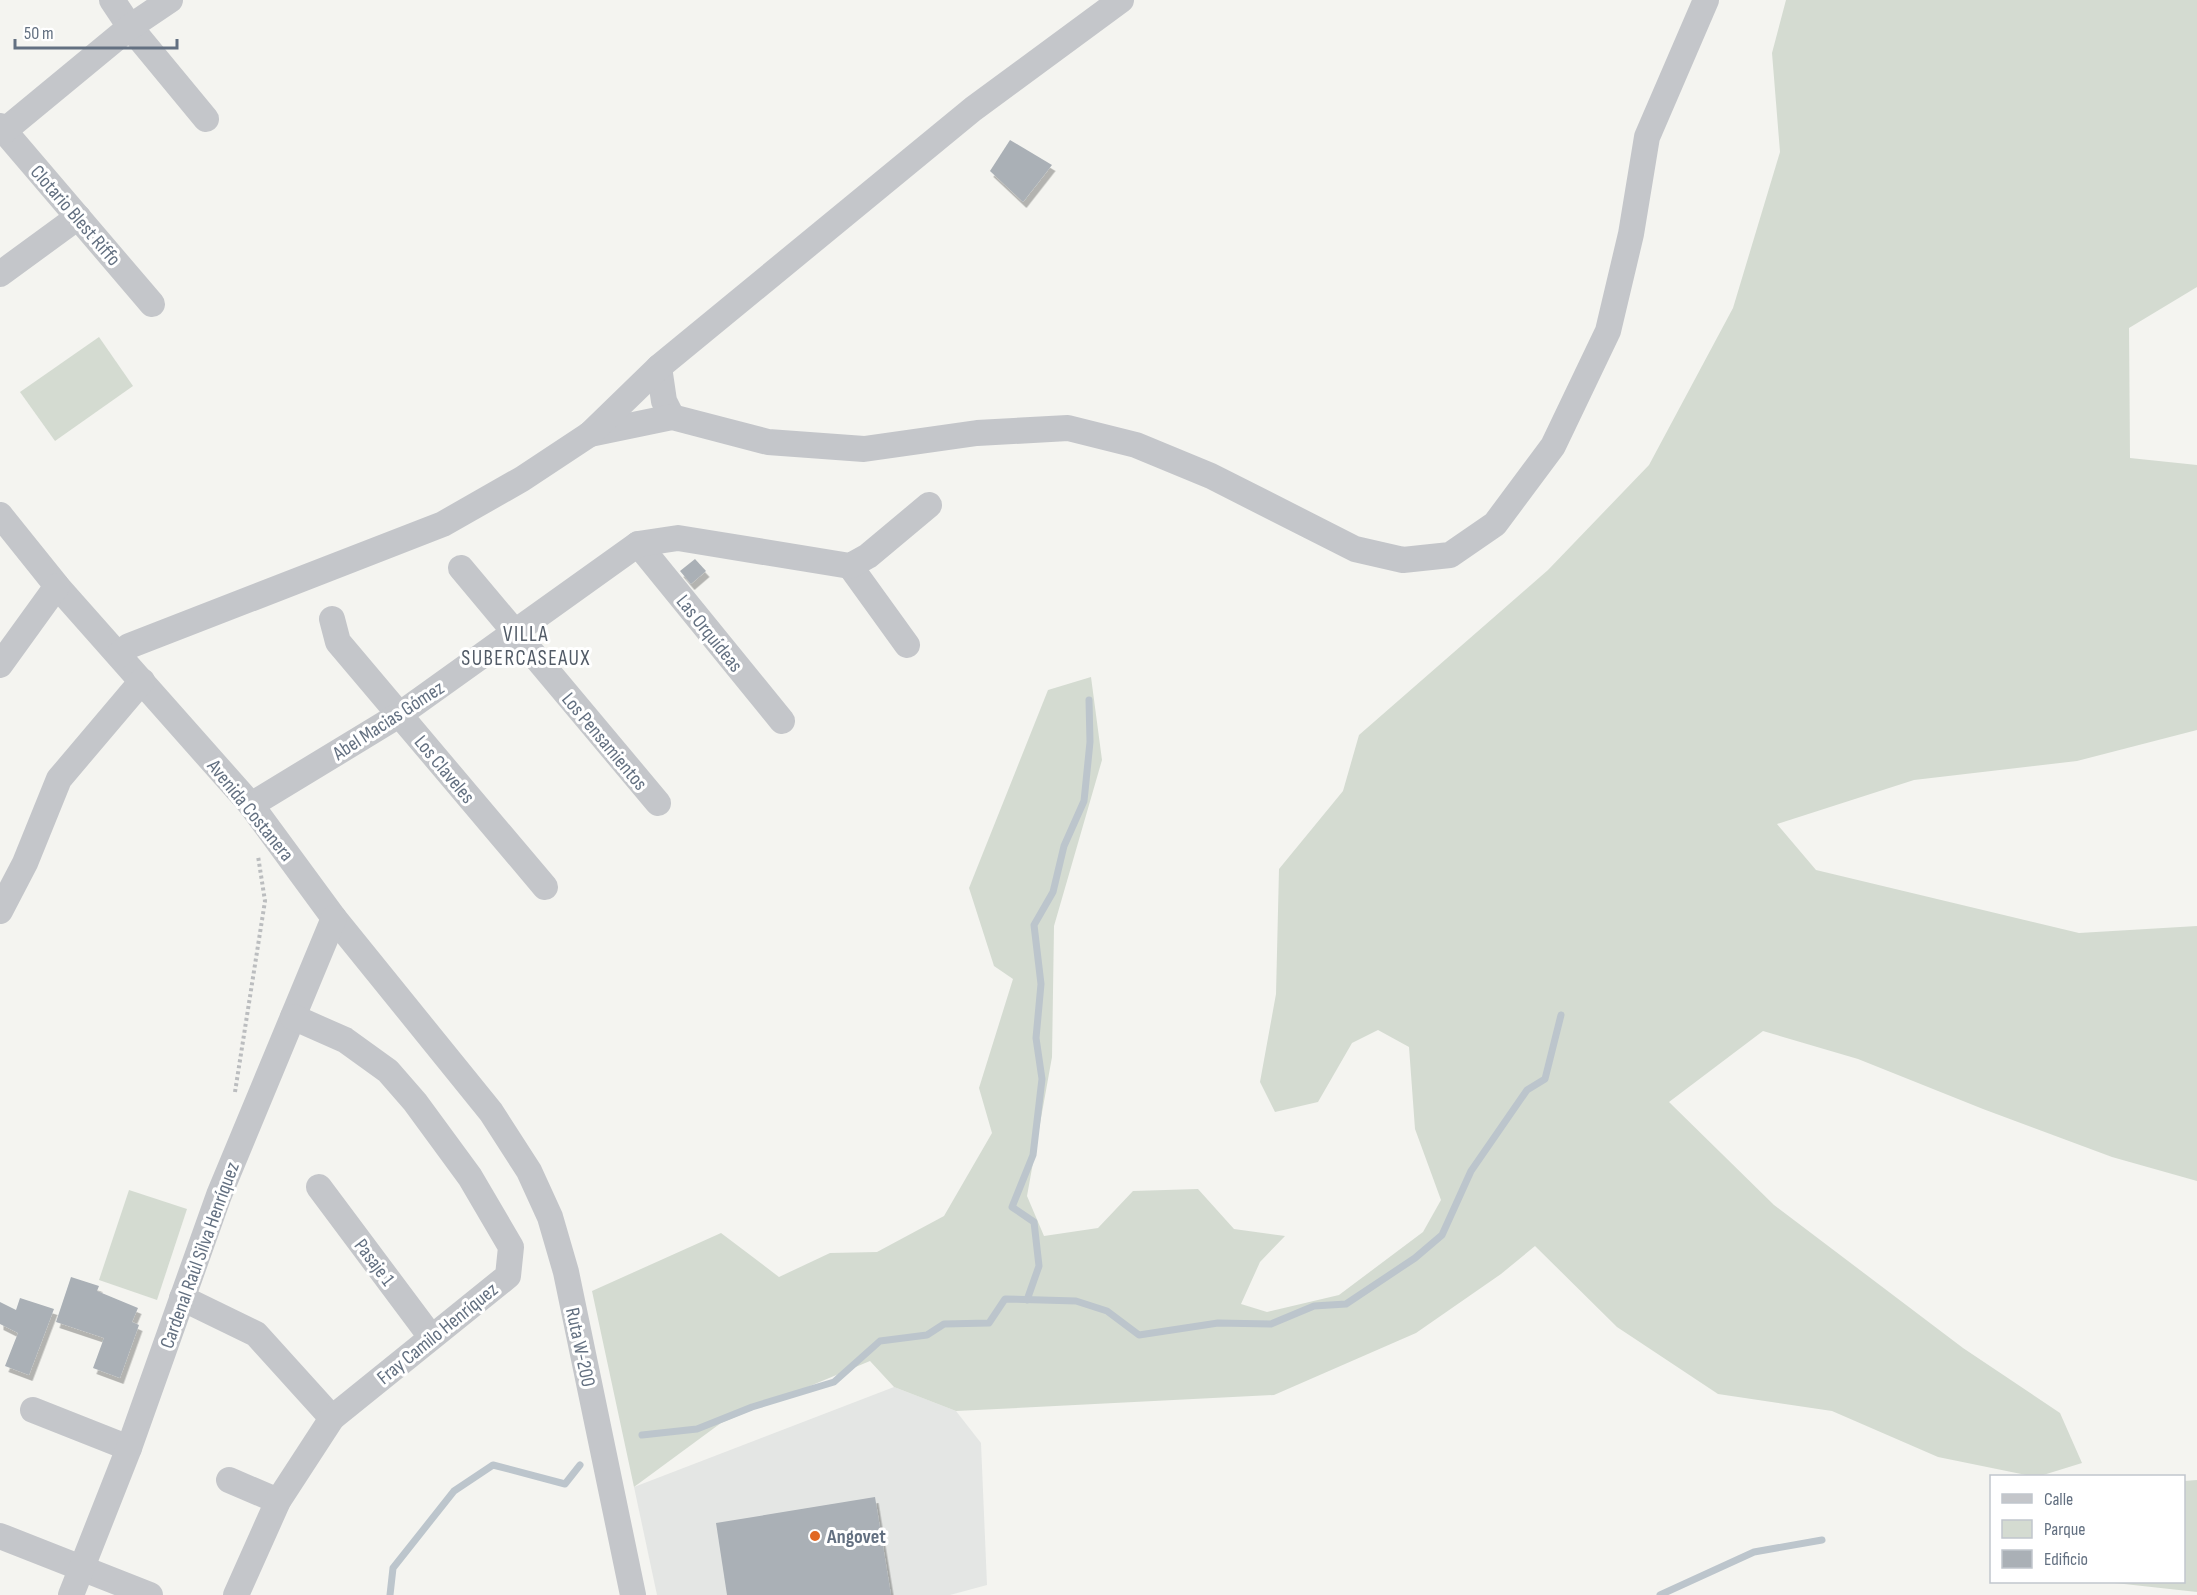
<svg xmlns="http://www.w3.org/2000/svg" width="2197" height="1595" viewBox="0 0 2197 1595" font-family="'Sofia Sans Condensed',sans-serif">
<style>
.built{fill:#e4e6e4}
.green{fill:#d4dbd1}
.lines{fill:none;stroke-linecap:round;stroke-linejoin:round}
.stream{stroke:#bcc5cc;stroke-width:7}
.building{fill:#aab0b6;filter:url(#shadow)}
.path{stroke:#bbbdbf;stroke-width:4;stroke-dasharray:3 3;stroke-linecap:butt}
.minor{stroke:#c4c6ca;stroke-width:26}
.poi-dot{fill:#e16823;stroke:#fff;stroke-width:2}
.labels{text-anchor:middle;stroke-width:6;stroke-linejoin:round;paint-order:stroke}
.street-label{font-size:20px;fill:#637081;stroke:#fff}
.poi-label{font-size:20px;font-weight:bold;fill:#637081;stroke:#fff;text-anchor:start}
.neighbourhood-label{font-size:21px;letter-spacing:1.5px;fill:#515a66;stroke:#fff}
</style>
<defs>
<filter id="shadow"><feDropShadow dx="3.5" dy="6" stdDeviation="0" flood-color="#0004"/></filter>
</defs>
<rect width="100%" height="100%" fill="#f4f4f0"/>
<polygon class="built" points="894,1387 956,1411 981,1443 987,1585 950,1595 657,1595 634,1487"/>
<g class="green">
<polygon points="1786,0 2197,0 2197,287 2129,328 2130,458 2197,465 2197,730 2077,761 1914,780 1777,824 1816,870 2079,933 2197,926 2197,1181 2112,1157 1983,1109 1858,1059 1763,1031 1669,1102 1774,1205 1963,1348 2060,1413 2082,1463 2040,1476 2031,1476 1938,1457 1832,1411 1718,1394 1617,1327 1535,1246 1501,1274 1416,1333 1274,1395 956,1411 894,1387 870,1361 721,1423 634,1487 592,1291 721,1233 779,1277 830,1253 877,1252 944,1216 992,1133 979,1088 1013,979 994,966 969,888 1048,690 1091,677 1102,760 1054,926 1052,1057 1027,1196 1044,1236 1098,1228 1133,1191 1198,1189 1234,1229 1285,1236 1260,1262 1241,1304 1267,1312 1339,1295 1423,1232 1441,1200 1415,1129 1409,1047 1378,1030 1352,1043 1318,1102 1275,1112 1260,1082 1276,994 1279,869 1343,791 1359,735 1548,570 1649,465 1733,308 1780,152 1772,53"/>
<polygon points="99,337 133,386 55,441 20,392"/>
<polygon points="129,1190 187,1209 157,1300 99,1280"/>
<polygon points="2197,1480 2197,1592 2106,1582 2184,1582 2184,1481"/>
</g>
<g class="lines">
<g class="stream">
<polyline points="1027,1300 1039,1266 1034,1222 1012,1207 1033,1155 1042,1079 1036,1038 1041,984 1034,925 1053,892 1064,846 1084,801 1090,742 1089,700"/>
<polyline points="642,1435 697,1429 752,1407 834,1382 880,1341 927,1335 944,1324 989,1323 1005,1299 1076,1301 1107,1311 1139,1335 1218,1323 1271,1324 1314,1306 1346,1304 1415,1258 1442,1235 1471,1171 1527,1090 1545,1079 1561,1015"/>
<polyline points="390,1595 393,1568 454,1491 493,1465 565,1484 580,1465"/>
<polyline points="1660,1595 1754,1552 1822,1540"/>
</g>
</g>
<g class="building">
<polygon points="1010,140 1052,165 1023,202 990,171"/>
<polygon points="695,559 706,571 691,584 680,571"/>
<polygon points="71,1277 99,1286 97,1291 138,1308 132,1322 139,1325 120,1378 93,1368 104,1338 56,1322"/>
<polygon points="20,1298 54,1309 29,1375 5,1366 18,1333 0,1324 0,1302 16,1310"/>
<polygon points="875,1497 891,1595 727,1595 716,1523"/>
</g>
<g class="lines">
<polyline class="path" points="235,1092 265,901 258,856"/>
<g class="minor">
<polyline points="112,0 130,27 206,119"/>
<polyline points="0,126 152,304"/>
<polyline points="4,131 130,27 170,0"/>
<polyline points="0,274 78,217"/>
<polyline points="659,367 664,401 672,417"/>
<polyline points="590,434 672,417 768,442 864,449 977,433 1068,428 1136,445 1211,476 1355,549 1403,560 1450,555 1495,524 1553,446 1608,331 1631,234 1647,137 1706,0"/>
<polyline points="0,515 57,586 251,805 334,918 491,1112 529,1171 550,1217 566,1272 633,1595"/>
<polyline points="638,544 782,721"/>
<polyline points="850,566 907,645"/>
<polyline points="461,568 658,803"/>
<polyline points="332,619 338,642 545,887"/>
<polyline points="119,655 129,646 443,524 522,479 590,434 659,367 973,109 1121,0"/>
<polyline points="0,665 57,586"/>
<polyline points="251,805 399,715 638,544 678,538 850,566 868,556 929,505"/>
<polyline points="0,911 25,863 59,779 142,681"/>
<polyline points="319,1187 431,1337"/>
<polyline points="182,1298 256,1334 332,1418"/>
<polyline points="33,1410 129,1448"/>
<polyline points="229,1480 278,1501"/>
<polyline points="0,1536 150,1595"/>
<polyline points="71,1595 129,1448 219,1195 334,918"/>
<polyline points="236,1595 278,1501 332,1418 508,1276 511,1247 470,1177 415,1102 388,1071 345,1040 293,1017"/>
</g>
</g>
<circle class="poi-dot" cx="815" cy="1536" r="6"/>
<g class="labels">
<g class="street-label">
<text transform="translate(76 215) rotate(49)" y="7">Clotario Blest Riffo</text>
<text transform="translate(710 633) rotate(51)" y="7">Las Orquídeas</text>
<text transform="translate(388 720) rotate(-33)" y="7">Abel Macias Gómez</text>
<text transform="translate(605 741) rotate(50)" y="7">Los Pensamientos</text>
<text transform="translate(445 769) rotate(50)" y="7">Los Claveles</text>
<text transform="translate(251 810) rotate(51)" y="7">Avenida Costanera</text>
<text transform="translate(199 1255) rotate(-70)" y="7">Cardenal Raúl Silva Henríquez</text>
<text transform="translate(375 1262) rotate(53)" y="7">Pasaje 1</text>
<text transform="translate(437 1333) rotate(-39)" y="7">Fray Camilo Henríquez</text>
<text transform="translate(581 1347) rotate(78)" y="7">Ruta W-200</text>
</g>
<g class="poi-label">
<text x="827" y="1543">Angovet</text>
</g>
<g class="neighbourhood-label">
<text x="526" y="641">VILLA<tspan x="526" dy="24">SUBERCASEAUX</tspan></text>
</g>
</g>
<rect x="1990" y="1475" width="195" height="108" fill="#ffffff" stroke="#c1c6cd" stroke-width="1.5"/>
<rect x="2002" y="1494" width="30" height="9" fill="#c4c6ca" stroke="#c1c6cd" stroke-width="1.5"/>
<text x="2044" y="1505" font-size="18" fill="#637081">Calle</text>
<rect x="2002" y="1520" width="30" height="18" fill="#d4dbd1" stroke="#c1c6cd" stroke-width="1.5"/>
<text x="2044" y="1535" font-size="18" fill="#637081">Parque</text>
<rect x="2002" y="1550" width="30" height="18" fill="#aab0b6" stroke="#c1c6cd" stroke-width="1.5"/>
<text x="2044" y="1565" font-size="18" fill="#637081">Edificio</text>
<path d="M15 39v9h162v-9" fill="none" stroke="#637081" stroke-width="3"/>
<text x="24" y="39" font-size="18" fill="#637081" stroke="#ffffff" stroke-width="4.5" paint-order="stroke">50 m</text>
</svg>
